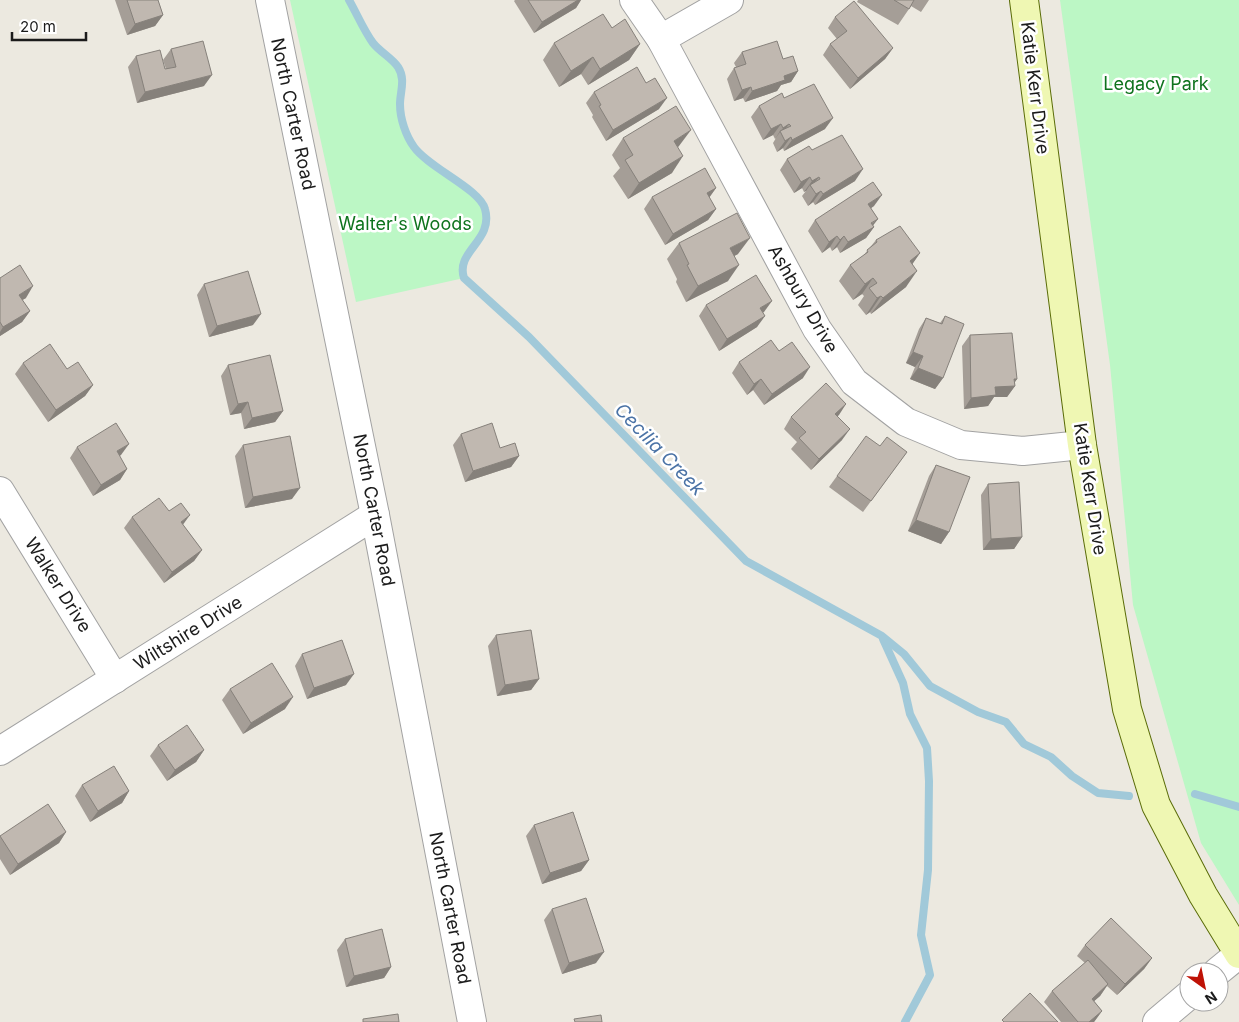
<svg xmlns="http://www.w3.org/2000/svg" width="1239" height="1022" viewBox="0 0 1239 1022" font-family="Inter,sans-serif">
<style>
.park{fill:#bcf7c5}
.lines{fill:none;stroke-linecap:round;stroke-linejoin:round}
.stream{stroke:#a1c9d9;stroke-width:8}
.street-casing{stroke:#a2a2a2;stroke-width:30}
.secondary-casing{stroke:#5a6c08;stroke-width:30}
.street{stroke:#fff;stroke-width:28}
.secondary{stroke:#eff7b3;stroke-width:28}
.wall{fill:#a59e97}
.shaded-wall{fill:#86817b}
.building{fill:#c0b8b0;stroke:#86817b}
.labels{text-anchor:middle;stroke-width:5;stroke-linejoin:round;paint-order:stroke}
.park-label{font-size:18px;fill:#0e731d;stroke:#fff}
.street-label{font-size:18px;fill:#1b1b1b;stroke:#fff}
.water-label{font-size:19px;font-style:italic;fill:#4b73a6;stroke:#fff}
</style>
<rect width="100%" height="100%" fill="#ece9e0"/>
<g class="park">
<path d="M290,0H349C357,14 364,31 373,43C381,52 395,60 399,71C404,84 400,91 400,104C400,119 406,136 414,147C429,168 479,189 485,209C494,241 455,251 464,278L356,302Z"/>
<polygon points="1060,0 1239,0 1239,905 1201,843 1133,605 1110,365"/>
</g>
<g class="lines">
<g class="stream">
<path d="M349,0C357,14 364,31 373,43C380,52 392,58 398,67C406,79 400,92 400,104C400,119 406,136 414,147C429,168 480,189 485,209C494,241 455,251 464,278L529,337L746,561L882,636L904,654L930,686L978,712L1006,722L1024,744L1051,757L1072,776L1098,793L1129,796"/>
<polyline points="883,639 903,683 910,714 927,748 929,781 928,870 921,935 930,975 905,1022"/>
<polyline points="1195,794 1239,807"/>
</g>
<defs>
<g id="street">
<polyline points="270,0 375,515 472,1022"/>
<polyline points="634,0 661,39 817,329 854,382 906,422 961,445 1023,451 1082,445"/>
<polyline points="661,39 729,0"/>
<polyline points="0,491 115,679"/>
<polyline points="0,751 375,515"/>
<polyline points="1217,972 1239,954"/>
<polyline points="1157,1022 1189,995"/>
</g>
<polyline id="secondary" points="1024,0 1082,445 1127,709 1156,805 1203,895 1239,954"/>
</defs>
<use href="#street" class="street-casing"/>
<use href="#secondary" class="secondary-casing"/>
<use href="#street" class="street"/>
<use href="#secondary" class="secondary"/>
</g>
<g class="wall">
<polygon points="115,0 158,0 163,15 155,26 127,35"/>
<polygon points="515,0 581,0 576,8 534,33 514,1"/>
<polygon points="858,0 929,0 921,12 911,6 898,25 857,2"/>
<polygon points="835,17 893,48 885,59 850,89 823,55 830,44 837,39 828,28"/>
<polygon points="612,28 640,44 629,60 588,85 581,74 559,87 543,60 554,43"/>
<polygon points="171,49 204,86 137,103 128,67 136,56 166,69 163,60"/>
<polygon points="742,52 783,59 798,71 791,82 781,85 777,91 745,102 743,98 734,101 727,79 734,68 736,67 734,63"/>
<polygon points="594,92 659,109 606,141 592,117 593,115 586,103"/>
<polygon points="784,98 825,129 784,151 783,148 777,152 773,143 776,138 775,139 773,135 763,140 751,117 759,106"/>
<polygon points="623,138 679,146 678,147 672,173 628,199 613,176 620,168 612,155"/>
<polygon points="812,150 855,181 815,205 813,202 808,206 802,196 806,191 804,192 802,188 794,193 780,170 787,159"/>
<polygon points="716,188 709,198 716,209 708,220 665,245 644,209 652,197"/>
<polygon points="874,206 871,208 878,219 873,225 874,227 866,238 840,253 837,247 832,251 830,247 822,253 808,231 815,220"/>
<polygon points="876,240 920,253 912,264 906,287 871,314 870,312 866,315 858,305 864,296 862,294 853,300 839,281 850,265 863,256"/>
<polygon points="679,243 738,254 734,256 728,281 686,302 676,282 677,279 667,259"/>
<polygon points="0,278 26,298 22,300 30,311 22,322 0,336"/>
<polygon points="204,284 253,325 209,337 197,295"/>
<polygon points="706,305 764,312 763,312 757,327 719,351 699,316"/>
<polygon points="945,316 943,378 935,389 910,379 915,367 906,363 919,329 926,318 940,323"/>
<polygon points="970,335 1017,379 1015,382 1015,386 1007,397 994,397 988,406 964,409 962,346"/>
<polygon points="779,351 803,378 764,405 753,390 747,395 732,373 739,362"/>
<polygon points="23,363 67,369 93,385 85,396 48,422 15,374"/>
<polygon points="228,365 283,411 275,422 244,429 241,413 230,415 221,376"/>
<polygon points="846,404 837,416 842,440 811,470 791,449 797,442 784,429 791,417"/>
<polygon points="461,434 519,456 511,467 465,482 453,445"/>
<polygon points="243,445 292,499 245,508 235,456"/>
<polygon points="880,446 907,452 863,512 829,487 837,476"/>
<polygon points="77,447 121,455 119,456 127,469 120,480 93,496 70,458"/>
<polygon points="936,465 949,532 941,544 908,531 929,476"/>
<polygon points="988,484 1022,537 1014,549 983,550 981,495"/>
<polygon points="169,511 183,525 202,550 194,561 164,583 124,528 132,517"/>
<polygon points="496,635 539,679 531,690 497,696 488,646"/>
<polygon points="302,654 346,685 307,699 295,666"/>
<polygon points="230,689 285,709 243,734 222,700"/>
<polygon points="158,745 204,750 196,762 167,781 150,756"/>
<polygon points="82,785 129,791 122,803 90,822 75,796"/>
<polygon points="534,825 589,860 581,871 542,884 526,836"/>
<polygon points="66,832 59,843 10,875 0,859 0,836"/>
<polygon points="552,909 596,963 562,974 544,920"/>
<polygon points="345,939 391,967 384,978 346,987 337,950"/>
<polygon points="1085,945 1152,958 1144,969 1117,995 1107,986 1100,996 1094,1001 1102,1011 1094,1022 1061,1022 1044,1002 1052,991 1085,963 1077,956"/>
</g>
<g class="shaded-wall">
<polygon points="578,0 581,0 576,8 534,33 542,22"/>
<polygon points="163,15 155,26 127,35 135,24"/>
<polygon points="640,44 629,60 588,85 600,69"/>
<polygon points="893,48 885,59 850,89 858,78"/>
<polygon points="593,57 581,74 559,87 571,71"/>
<polygon points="798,71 791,82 781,85 777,91 745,102 752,91 784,76"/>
<polygon points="212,75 204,86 137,103 145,92"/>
<polygon points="751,87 743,98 734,101 742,90"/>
<polygon points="667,98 659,109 606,141 613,130"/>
<polygon points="833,118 825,129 784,151 792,140"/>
<polygon points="781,124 773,135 763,140 771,129"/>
<polygon points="789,124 782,134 780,131 775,139 783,128"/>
<polygon points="691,130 679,146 662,157 674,141"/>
<polygon points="791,137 783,148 777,152 785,141"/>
<polygon points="683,156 672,173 628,199 639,183"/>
<polygon points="863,169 855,181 815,205 823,194"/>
<polygon points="810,177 802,188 794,193 801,182"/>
<polygon points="819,177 811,187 810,185 806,191 804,192 812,181"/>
<polygon points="716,188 708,199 707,193"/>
<polygon points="821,191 813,202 808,206 816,194"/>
<polygon points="882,195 874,206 861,215 868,204"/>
<polygon points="716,209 708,220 665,245 673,234"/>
<polygon points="878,219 871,228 874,227 866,238 840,253 848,242"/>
<polygon points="837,236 830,247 822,253 829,242"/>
<polygon points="844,236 837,247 832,251 840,240"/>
<polygon points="750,238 738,254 719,264 730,248"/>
<polygon points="920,253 909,269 910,261"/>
<polygon points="739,265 728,281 686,302 698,286"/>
<polygon points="917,271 906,287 871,314 883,298"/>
<polygon points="873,278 862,294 853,300 865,284"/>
<polygon points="33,286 26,298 12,306 19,295"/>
<polygon points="881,296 870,312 866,315 877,298"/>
<polygon points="772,301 764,312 752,319 760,308"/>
<polygon points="30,311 22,322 0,336 0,332 3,327"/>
<polygon points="261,314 253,325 209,337 217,326"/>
<polygon points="765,316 757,327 719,351 727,339"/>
<polygon points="913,352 923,356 915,367 906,363"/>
<polygon points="810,367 803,378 764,405 772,394"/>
<polygon points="918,368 943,378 935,389 910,379"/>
<polygon points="761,379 753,390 747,395 754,384"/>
<polygon points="1014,379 1017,379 1012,386 1015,386 1007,397 994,397 988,406 964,409 971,398 995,387"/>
<polygon points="93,385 85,396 48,422 56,410"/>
<polygon points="248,402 241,413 230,415 238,404"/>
<polygon points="846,404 839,415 828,425 835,414"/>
<polygon points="283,411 275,422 244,429 252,418"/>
<polygon points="850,429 842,440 811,470 819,459"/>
<polygon points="129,444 121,455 109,462 117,451"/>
<polygon points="519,456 511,467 465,482 473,471"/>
<polygon points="127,469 120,480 93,496 101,485"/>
<polygon points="300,488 292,499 245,508 253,497"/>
<polygon points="190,515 182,526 181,522"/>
<polygon points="916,520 949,532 941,544 908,531"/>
<polygon points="1022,537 1014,549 983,550 991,539"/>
<polygon points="202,550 194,561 164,583 172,572"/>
<polygon points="354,674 346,685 307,699 314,688"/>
<polygon points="539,679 531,690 497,696 505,685"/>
<polygon points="293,697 285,709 243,734 251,723"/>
<polygon points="204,750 196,762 167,781 175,770"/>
<polygon points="129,791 122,803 90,822 98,811"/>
<polygon points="66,832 59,843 10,875 18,864"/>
<polygon points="589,860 581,871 542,884 550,873"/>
<polygon points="604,952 596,963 562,974 569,963"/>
<polygon points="1152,958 1144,969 1117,995 1125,984"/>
<polygon points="391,967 384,978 346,987 354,976"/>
<polygon points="1108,984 1100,996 1084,1010 1092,999"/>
<polygon points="1102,1011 1094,1022 1089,1022"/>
</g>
<g class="building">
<polygon points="127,0 158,0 163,15 135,24"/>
<polygon points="528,0 578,0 542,22"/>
<polygon points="894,0 914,0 909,9"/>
<polygon points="854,1 893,48 858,78 830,44 847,31 835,17"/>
<polygon points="603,14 612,28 625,19 640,44 600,69 593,57 571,71 554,43"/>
<polygon points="203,41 212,75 145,92 136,56 160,50 165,69 176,67 171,49"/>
<polygon points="777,41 783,59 793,56 798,71 784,76 785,80 752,91 751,87 742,90 734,68 746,64 742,52"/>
<polygon points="637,67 646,83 655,78 667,98 613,130 599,106 601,105 594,92"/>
<polygon points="814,84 833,118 792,140 791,137 785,141 780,131 791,126 789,124 783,128 781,124 771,129 759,106 782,93 784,98"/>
<polygon points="676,106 691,130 674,141 683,156 639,183 625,160 633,155 623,138"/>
<polygon points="842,135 863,169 823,194 821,191 816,194 810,185 820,179 819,177 812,181 810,177 801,182 787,159 809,146 812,150"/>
<polygon points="705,168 716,188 707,193 716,209 673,234 652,197"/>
<polygon points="873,182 882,195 868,204 878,219 871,223 874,227 848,242 844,236 840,240 837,236 829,242 815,220"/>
<polygon points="737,213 750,238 730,248 739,265 698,286 687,265 689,264 679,243"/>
<polygon points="900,226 920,253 910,261 917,271 883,298 881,296 877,298 869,288 877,283 873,278 865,284 850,265 868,252 867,250 877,242 876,240"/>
<polygon points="20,265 33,286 19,295 30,311 3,327 0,322 0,278"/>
<polygon points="248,271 261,314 217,326 204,284"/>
<polygon points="756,275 772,301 760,308 765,316 727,339 706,305"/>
<polygon points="945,316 964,324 943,378 918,368 923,356 913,352 926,318 942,324"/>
<polygon points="1012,333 1017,379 1014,379 1015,386 995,387 996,395 971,398 970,335"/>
<polygon points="771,340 779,351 792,342 810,367 772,394 761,379 754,384 739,362"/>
<polygon points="50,344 67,369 78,362 93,385 56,410 23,363"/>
<polygon points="270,355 283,411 252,418 248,402 238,404 228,365"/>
<polygon points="826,383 846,404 835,414 850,429 819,459 799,438 806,432 791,417"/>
<polygon points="116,423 129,444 117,451 127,469 101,485 77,447"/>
<polygon points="492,423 500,448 515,443 519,456 473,471 461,434"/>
<polygon points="290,436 300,488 253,497 243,445"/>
<polygon points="866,436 880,446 887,437 907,452 871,501 837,476"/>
<polygon points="936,465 970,477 949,532 916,520"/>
<polygon points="1019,482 1022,537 991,539 988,484"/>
<polygon points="159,498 169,511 181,503 190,515 181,522 202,550 172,572 132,517"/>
<polygon points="531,630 539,679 505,685 496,635"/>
<polygon points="342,640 354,674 314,688 302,654"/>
<polygon points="272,663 293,697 251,723 230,689"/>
<polygon points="187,725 204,750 175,770 158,745"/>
<polygon points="114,766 129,791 98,811 82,785"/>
<polygon points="48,804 66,832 18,864 0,836"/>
<polygon points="573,812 589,860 550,873 534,825"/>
<polygon points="586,898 604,952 569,963 552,909"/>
<polygon points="1111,918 1152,958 1125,984 1085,945"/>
<polygon points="382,929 391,967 354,976 345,939"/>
<polygon points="1088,960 1108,984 1092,999 1102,1011 1089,1022 1078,1022 1052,991"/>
<polygon points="1030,993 1058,1022 1004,1022 1002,1020"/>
<polygon points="398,1014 399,1022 363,1022 363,1019"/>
<polygon points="601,1015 602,1022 575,1022 574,1019"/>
</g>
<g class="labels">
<g class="park-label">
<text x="1156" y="90">Legacy Park</text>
<text x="405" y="230">Walter's Woods</text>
</g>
<g class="street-label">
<text transform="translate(1035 88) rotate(83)" y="6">Katie Kerr Drive</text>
<text transform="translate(293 114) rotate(78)" y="6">North Carter Road</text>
<text transform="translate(803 299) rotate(60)" y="6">Ashbury Drive</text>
<text transform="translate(1090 489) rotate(81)" y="6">Katie Kerr Drive</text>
<text transform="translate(374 510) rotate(79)" y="6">North Carter Road</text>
<text transform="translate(58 585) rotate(58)" y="6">Walker Drive</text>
<text transform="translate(188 633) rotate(-32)" y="6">Wiltshire Drive</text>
<text transform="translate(450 908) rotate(79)" y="6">North Carter Road</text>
</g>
<g class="water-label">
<text transform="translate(660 449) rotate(46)" y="7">Cecilia Creek</text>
</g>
</g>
<g transform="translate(1204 987) rotate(147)"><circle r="24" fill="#ffffff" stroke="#a4a4a4"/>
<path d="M0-4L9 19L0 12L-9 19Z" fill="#bf1206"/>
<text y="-8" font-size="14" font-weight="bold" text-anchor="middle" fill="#1b1b1b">N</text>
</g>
<path d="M12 32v8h74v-8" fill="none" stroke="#1b1b1b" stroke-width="2.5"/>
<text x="20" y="32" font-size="15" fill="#1b1b1b" stroke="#ffffff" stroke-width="4" paint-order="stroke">20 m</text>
</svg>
